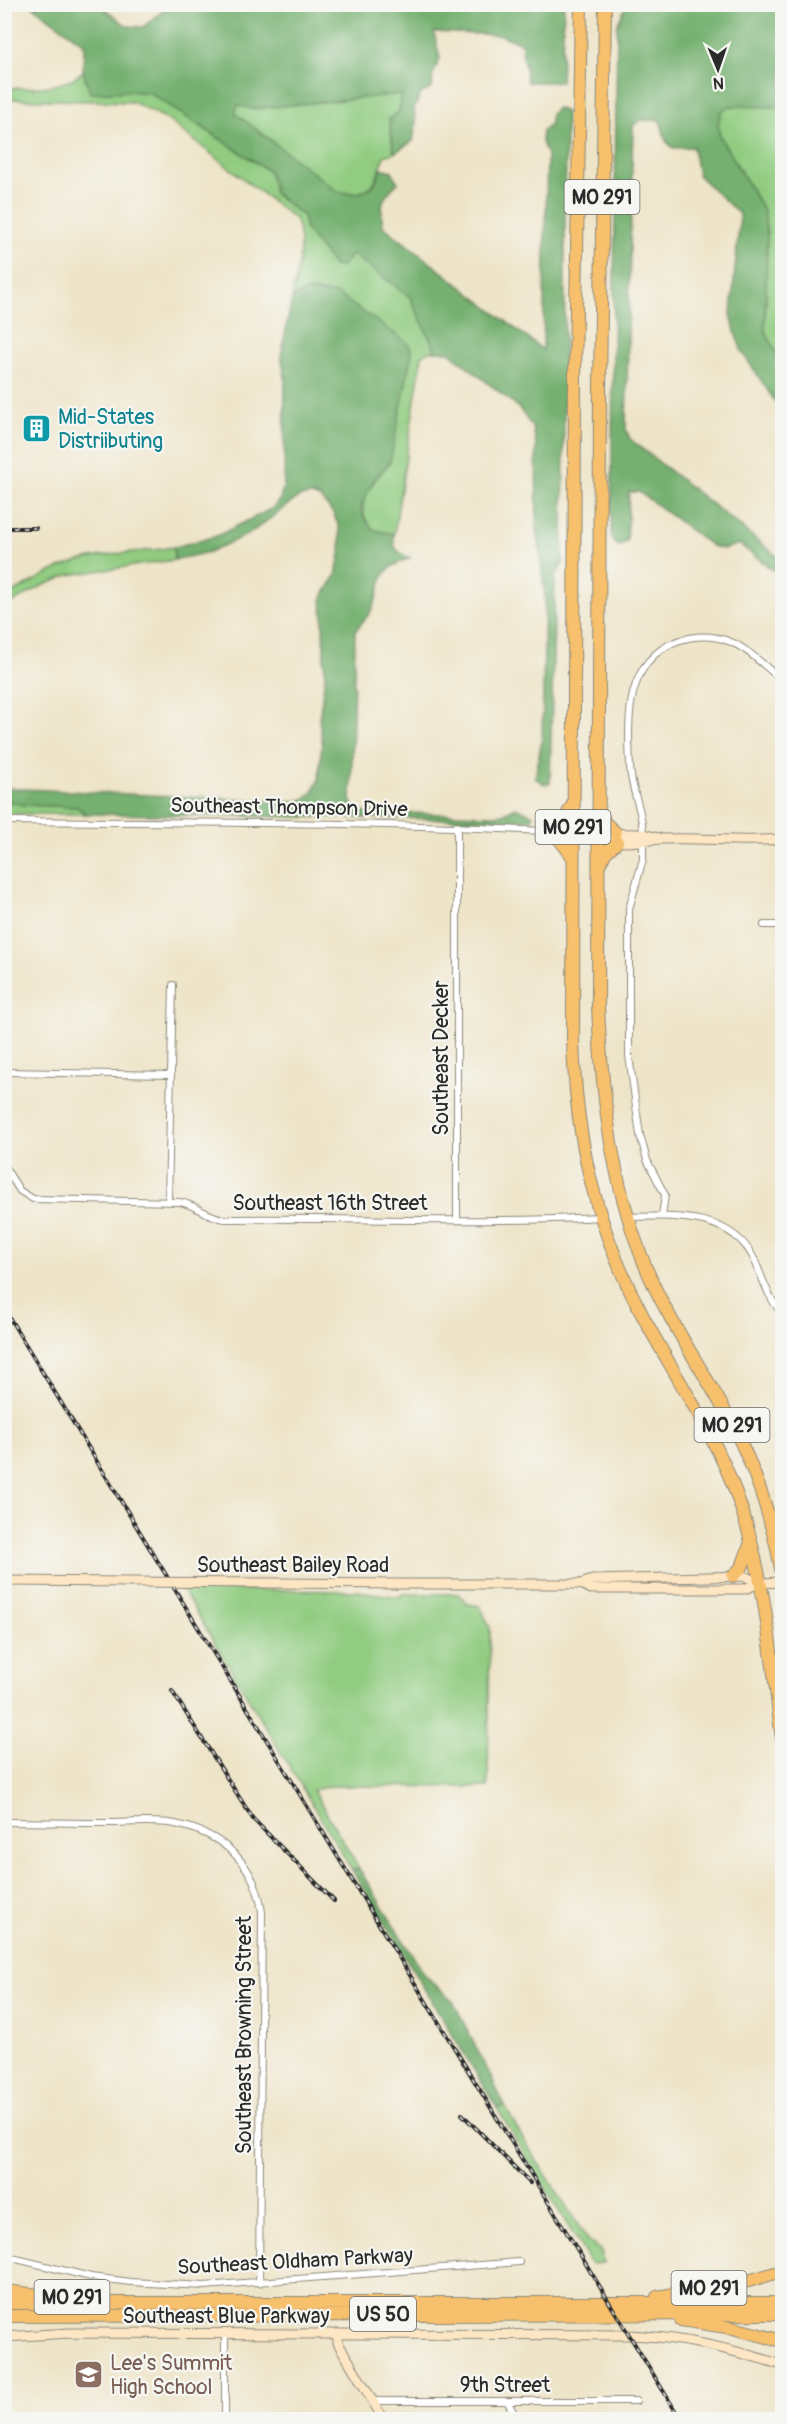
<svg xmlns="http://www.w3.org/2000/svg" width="787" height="2424" viewBox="0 0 787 2424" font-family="Pangolin,sans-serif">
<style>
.green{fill:#91cc81;stroke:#5e7c56;stroke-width:1.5}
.forest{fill:#74b06f;stroke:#506e4d;stroke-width:1.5}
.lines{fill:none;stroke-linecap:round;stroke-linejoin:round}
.street-casing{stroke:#8c887a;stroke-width:8}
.secondary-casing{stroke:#8c887a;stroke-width:11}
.highway-casing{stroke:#8c887a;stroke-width:14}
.street{stroke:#fff;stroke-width:6}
.secondary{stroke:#fce6c4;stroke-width:9}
.highway{stroke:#f7c06c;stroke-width:12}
.rail-casing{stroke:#2b2b2b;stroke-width:4}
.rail{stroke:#f6f6f2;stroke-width:1.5;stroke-dasharray:4.5;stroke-linecap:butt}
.secondary-bridge-casing{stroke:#8c887a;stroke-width:11;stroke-linecap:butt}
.secondary-bridge{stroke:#fce6c4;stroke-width:9}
.labels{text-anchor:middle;stroke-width:4.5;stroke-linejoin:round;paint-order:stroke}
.shield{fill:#f6f6f2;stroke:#686867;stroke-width:1.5}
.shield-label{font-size:20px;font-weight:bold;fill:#2b2b2b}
.culture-label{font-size:21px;fill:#0d838f;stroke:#f6f6f2;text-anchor:start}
.street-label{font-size:21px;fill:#2b2b2b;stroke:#f6f6f2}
.education-label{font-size:21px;fill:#785e54;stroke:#f6f6f2;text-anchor:start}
</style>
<rect width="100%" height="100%" fill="#f6f6f2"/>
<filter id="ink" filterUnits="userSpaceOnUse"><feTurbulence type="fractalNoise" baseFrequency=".0167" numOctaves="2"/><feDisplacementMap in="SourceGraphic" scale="12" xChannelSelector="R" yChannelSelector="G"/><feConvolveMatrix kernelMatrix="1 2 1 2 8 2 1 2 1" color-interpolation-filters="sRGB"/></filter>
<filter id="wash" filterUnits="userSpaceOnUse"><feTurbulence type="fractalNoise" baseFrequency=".008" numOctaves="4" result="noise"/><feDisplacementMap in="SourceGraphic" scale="24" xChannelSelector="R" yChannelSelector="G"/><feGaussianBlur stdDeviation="1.35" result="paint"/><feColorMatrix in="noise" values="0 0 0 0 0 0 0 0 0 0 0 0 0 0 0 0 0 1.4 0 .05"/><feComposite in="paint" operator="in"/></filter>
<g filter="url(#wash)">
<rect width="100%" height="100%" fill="#eee4c8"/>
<g class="green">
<path d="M83,71L91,93L128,91L150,93L269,171L275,194L303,216L307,230L351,253L410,297L436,351H428L422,356L394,534L374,530C349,507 372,483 390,462L337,294L307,291L292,298C296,273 306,244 295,219L165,118L133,102L5,99L4,88C30,88 65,90 83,71Z"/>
<path d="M401,94L399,112L389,119L394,153L384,156C377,184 369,199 337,191L235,114L238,104L252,109Z"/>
<polygon points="730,106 782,107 782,363 765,331 767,236 764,211 720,136 718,123 721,112"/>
<path d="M174,547V560L69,575L42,586L5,607V598C25,586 45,573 67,565C101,552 139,553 174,547Z"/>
<polygon points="4,801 25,805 77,807 85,814 5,814"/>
<polygon points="182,1589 357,1591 400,1597 402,1594 459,1594 468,1604 480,1606 490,1628 488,1787 332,1786 313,1790 359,1869 352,1870"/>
<polygon points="505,2106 517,2129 588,2241 601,2251 603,2263 591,2264 497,2108"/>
</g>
<g class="forest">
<path d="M31,5H100L127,26L143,27L170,5H564L561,82H527L521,43L500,35L434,32L440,59L433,74L432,88L420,94L414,109L416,124L413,141L394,153L389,119L399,112L401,94L252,109L238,105L235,113L337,191C359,197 375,193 381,168L392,171L398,183C381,198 380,204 383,226L543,350L547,155L541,140L542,131L549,126L551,114L557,108L566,112L563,563L555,576L550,783L544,784L535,778L542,739L545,598L537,525L536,444L533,428L519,408L449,352L436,351L410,297L352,254L342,267L334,266L306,230L303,216L275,194L269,171L150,93L128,91L90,93L83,71L84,44Z"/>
<polygon points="626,5 782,5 782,107 730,106 721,112 718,123 720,137 764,211 767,236 765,331 782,363 782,412 742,352 735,332 731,314 740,215 698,175 693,147 673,148 666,141 660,120 641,120 633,125 626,429 630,439 782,560 782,565 773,570 739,544 724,549 712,546 639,492 629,492 627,541 620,546 614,543 611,535 617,26"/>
<path d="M307,291L337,294L408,343L412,352L390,462L374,480L361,506L364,518L374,530L394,534C392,548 398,553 410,558C372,573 387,579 372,609C368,618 360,623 355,632L351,802L355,810L362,812L493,815L503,814L516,807L533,815L532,820L86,814L77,807L25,805L5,801V788L291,802L305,799L313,792L319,779L322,742L319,719L325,677L322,598L336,575L341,550L339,527L333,513L320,498L311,495L299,497L249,534L209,552L174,560V547L217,536L273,508L280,499L284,485L285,376L281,356L292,298Z"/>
<polygon points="359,1869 424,1974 453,2001 505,2106 497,2108 352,1870"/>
</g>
</g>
<g filter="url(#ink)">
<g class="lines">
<defs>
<g id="street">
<path d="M4,821C194,823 384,821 573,833"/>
<polyline points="457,826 457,1220"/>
<path d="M643,834C643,811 631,791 630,767C628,720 624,662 677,641C695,635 714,635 731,642C750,650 766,668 782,680"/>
<polyline points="643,842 643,859 629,909 629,1056 640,1135 647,1160 665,1195 662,1216"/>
<polyline points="764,925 782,925"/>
<polyline points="4,1072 170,1075"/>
<path d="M4,1166L20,1191L33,1199L180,1202C196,1205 208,1217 224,1219C349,1217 475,1224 600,1217"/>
<polyline points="168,1201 173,985"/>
<path d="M628,1217C673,1216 733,1212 755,1261C763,1279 768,1298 782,1313"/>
<path d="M4,1822C38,1822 72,1823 106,1823C128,1823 153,1820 175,1824C222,1833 256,1864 262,1912L259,2283"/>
<polyline points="4,2256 91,2277 131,2282 204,2286 519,2262"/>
<polyline points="374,2401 636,2401"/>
<polyline points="507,2401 518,2420"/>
<polyline points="225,2420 225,2334"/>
</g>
<g id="secondary">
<polyline points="573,833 643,834 659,838"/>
<path d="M599,835C623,847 637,840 662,839C702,837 742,843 782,839"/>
<polyline points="397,1584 581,1584 592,1580 744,1576 760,1583"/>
<polyline points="581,1584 591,1589 744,1589 760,1583 782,1582"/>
<polyline points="338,2334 338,2343 384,2420"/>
<path d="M4,2337L70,2333L628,2335C682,2337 731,2349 782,2365"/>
</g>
<g id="highway">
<path d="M581,4L575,374L573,1037C575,1139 596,1230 645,1320C676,1378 713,1431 736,1493C765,1571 771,1656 782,1738"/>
<path d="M605,4L600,389L598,1005C602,1103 613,1199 655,1288C676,1332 704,1372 727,1415C754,1464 772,1519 782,1573"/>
<polyline points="573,804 566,817 549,831 560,840 573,857"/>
<polyline points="600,812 605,823 615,832"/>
<polyline points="600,863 606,852 617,842"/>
<polyline points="733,1576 742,1567 750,1545"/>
<polyline points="4,2291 48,2296"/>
<polyline points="657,2297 745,2282 782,2271"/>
<polyline points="4,2303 782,2303"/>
<polyline points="4,2316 782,2314"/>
<polyline points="681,2320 733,2328 782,2341"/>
</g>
</defs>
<use href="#street" class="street-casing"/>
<use href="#secondary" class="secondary-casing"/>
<use href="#highway" class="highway-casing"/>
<use href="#street" class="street"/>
<use href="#secondary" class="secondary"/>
<use href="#highway" class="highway"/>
<defs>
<g id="rail">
<polyline points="4,528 36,528"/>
<polyline points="4,1309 681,2420"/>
<polyline points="172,1691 253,1819 334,1901"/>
<polyline points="462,2114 530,2183"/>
</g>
</defs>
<use href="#rail" class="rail-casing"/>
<use href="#rail" class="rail"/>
<defs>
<polyline id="secondary-bridge" points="4,1581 397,1584"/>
</defs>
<use href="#secondary-bridge" class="secondary-bridge-casing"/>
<use href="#secondary-bridge" class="secondary-bridge"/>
</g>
</g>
<defs>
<symbol id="building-square" viewBox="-11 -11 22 22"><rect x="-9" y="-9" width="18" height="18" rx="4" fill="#0f9aa8" stroke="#f6f6f2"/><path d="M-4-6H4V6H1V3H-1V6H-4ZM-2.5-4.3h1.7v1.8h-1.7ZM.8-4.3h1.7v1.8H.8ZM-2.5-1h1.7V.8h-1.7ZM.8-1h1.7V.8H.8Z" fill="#fff"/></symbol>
<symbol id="school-square" viewBox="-11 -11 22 22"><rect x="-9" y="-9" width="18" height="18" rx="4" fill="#8d6e63" stroke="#f6f6f2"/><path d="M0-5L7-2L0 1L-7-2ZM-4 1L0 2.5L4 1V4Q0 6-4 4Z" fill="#fff"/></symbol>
</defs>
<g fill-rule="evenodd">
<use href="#building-square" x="20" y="412" width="33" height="33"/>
<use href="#school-square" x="72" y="2358" width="33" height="33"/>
</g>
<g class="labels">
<g class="shield">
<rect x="564.5" y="180" width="75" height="34" rx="4.5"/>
<rect x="535.5" y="810" width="75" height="34" rx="4.5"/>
<rect x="694.5" y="1408" width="75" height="34" rx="4.5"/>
<rect x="671.5" y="2271" width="75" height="34" rx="4.5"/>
<rect x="34.5" y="2280" width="75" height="34" rx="4.5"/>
<rect x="350" y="2297" width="66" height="34" rx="4.5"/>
</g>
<g class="shield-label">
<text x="602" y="204">MO 291</text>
<text x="573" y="834">MO 291</text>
<text x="732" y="1432">MO 291</text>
<text x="709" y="2295">MO 291</text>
<text x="72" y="2304">MO 291</text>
<text x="383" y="2321">US 50</text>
</g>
<g class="culture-label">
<text x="58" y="424">Mid-States<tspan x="58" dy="24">Distriibuting</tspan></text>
</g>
<g class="street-label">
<text transform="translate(289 807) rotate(1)" y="7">Southeast Thompson Drive</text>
<text transform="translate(441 1058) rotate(-90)" y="7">Southeast Decker</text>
<text x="330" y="1210">Southeast 16th Street</text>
<text x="293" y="1572">Southeast Bailey Road</text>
<text transform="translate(244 2035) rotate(-90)" y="7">Southeast Browning Street</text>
<text transform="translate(295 2261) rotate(-3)" y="7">Southeast Oldham Parkway</text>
<text x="226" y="2323">Southeast Blue Parkway</text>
<text x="505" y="2392">9th Street</text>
</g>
<g class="education-label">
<text x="110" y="2370">Lee's Summit<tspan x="110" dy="24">High School</tspan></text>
</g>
</g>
<rect width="787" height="2424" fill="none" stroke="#f6f6f2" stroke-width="24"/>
<g transform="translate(718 69) rotate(178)" stroke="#f6f6f2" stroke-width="4.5" paint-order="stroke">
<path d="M0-4.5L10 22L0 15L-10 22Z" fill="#2b2b2b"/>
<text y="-9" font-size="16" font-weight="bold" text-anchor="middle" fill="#2b2b2b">N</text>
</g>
</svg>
